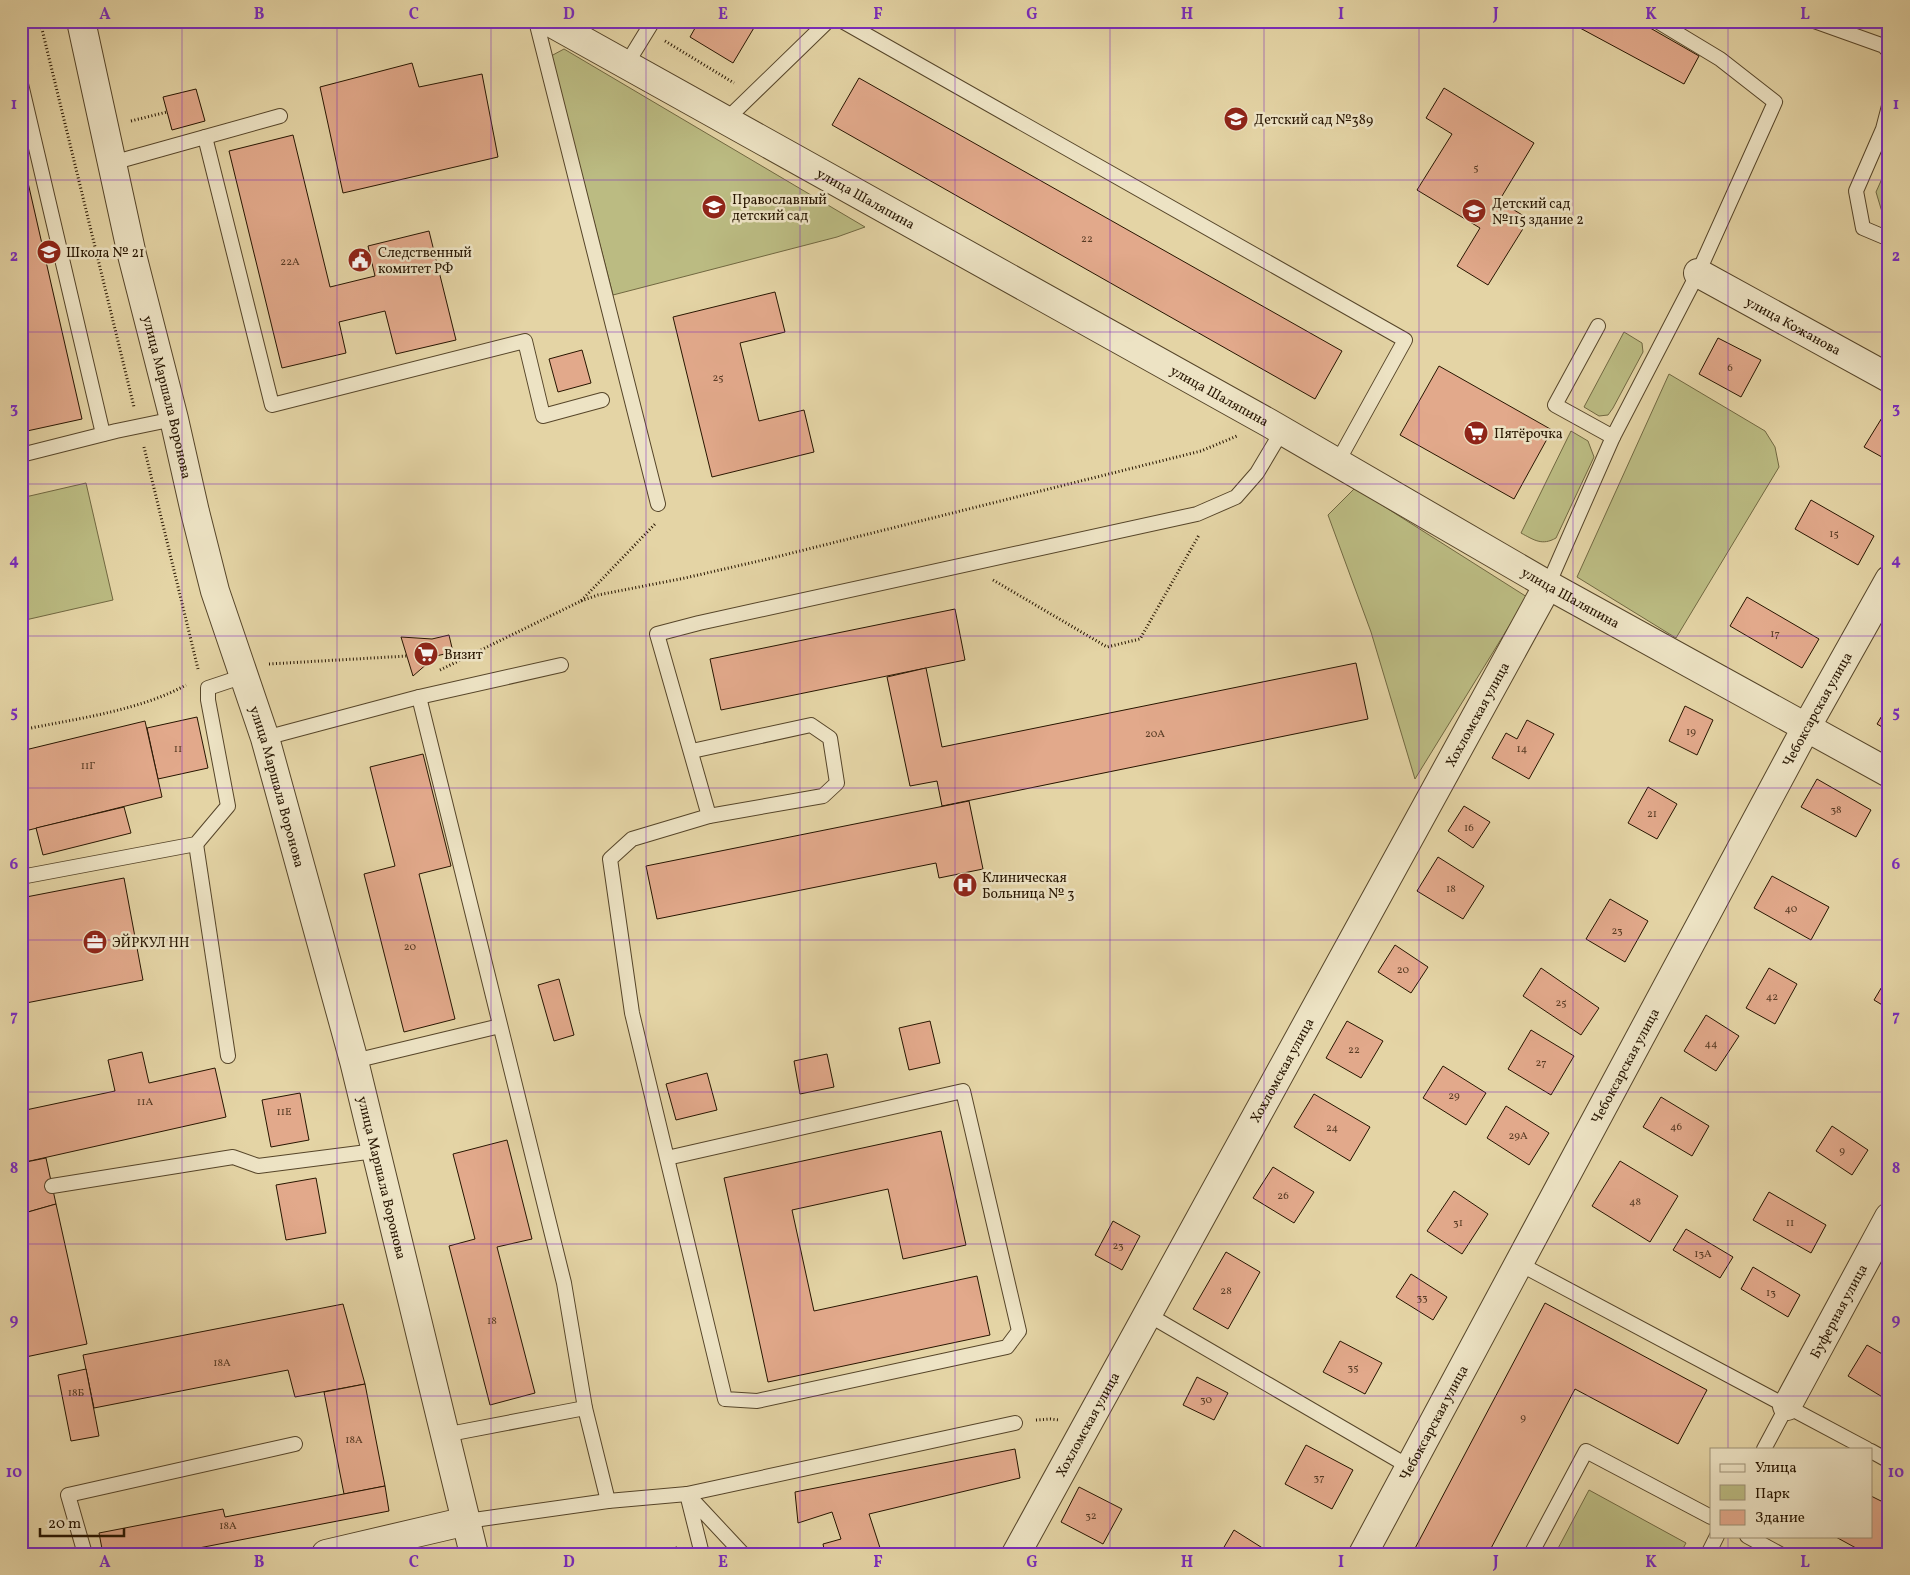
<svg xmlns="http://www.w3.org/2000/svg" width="1910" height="1575" viewBox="0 0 1910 1575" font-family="Vollkorn,serif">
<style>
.green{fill:#bbbb82;stroke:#716841}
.building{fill:#e2a98b;stroke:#271500}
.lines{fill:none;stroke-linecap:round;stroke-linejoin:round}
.service-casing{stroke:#564529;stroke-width:16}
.minor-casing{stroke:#564529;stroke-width:30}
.path{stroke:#271500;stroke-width:3;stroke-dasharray:1 2.5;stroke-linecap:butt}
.service{stroke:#ede3c4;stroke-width:14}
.minor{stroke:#ede3c4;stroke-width:28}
.grid{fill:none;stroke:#7b2cbf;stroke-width:1;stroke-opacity:0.55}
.labels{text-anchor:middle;stroke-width:5;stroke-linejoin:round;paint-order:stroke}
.number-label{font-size:11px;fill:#563a23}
.poi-label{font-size:14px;fill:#271500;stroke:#ede3c4;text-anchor:start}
.street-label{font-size:14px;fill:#271500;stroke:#ede3c4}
.neatline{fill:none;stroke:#7b2cbf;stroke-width:2}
.grid-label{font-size:16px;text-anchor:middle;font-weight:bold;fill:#7b2cbf}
</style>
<rect width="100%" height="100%" fill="#e4d4a5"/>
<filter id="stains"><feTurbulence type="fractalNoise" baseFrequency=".004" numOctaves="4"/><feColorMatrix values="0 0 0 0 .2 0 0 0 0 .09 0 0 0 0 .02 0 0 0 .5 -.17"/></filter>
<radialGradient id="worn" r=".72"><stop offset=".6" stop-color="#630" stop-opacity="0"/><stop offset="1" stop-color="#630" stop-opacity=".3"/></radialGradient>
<g class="green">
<polygon points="564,49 865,227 837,237 613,295 551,56"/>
<polygon points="1889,163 1889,224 1885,222 1876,192"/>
<polygon points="1624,332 1642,343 1643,352 1613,408 1608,415 1599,416 1584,407"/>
<polygon points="1669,374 1765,431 1775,447 1779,467 1676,638 1577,577"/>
<path d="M1571,431L1588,441L1594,457L1556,538C1542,546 1534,540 1521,533Z"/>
<polygon points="86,483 113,600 21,621 21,498"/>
<polygon points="1355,488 1527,597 1415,779 1371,632 1328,515"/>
<polygon points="1589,1490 1686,1543 1680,1554 1555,1554"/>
</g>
<g class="building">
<polygon points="699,21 758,21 733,63 690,37"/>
<polygon points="1567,21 1638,21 1699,56 1684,84"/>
<polygon points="412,63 419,87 482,74 498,157 343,193 320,87"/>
<polygon points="859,78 1342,351 1315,399 832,125"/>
<polygon points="1444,88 1534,143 1499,201 1529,219 1488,285 1457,266 1480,228 1417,190 1452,134 1426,118"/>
<polygon points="196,89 205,121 172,130 163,97"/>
<polygon points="293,135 330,287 375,276 368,246 429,231 456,340 396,354 385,311 339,322 346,353 282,368 229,151"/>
<polygon points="21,152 82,419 27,431 21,405"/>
<polygon points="775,292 785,332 740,343 759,421 804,410 814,452 712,477 673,317"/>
<polygon points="1718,338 1761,360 1741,397 1699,374"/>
<polygon points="582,350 591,383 558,392 549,359"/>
<polygon points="1439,366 1552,430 1514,499 1400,435"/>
<polygon points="1888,408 1889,408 1889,461 1864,447"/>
<polygon points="1811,500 1874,536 1858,565 1795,529"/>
<polygon points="1747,597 1819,639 1802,668 1730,626"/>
<polygon points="955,609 965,660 721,710 710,659"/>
<polygon points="449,635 453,652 436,656 413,676 401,637 432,639"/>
<polygon points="1356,663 1368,719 942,806 937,781 910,786 887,677 926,668 942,747"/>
<polygon points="1889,704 1889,731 1877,724"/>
<polygon points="1685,706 1713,720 1697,755 1669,741"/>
<polygon points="197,717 208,768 158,779 147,728"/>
<polygon points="1527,720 1554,734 1529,779 1492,758 1506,733 1517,739"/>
<polygon points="145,721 162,797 21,832 21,751"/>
<polygon points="423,754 451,866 419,874 455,1019 404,1032 364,874 395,866 370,767"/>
<polygon points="1817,779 1871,810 1856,837 1801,807"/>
<polygon points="1648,787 1677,804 1657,839 1628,823"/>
<polygon points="969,801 983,869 939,878 936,863 657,919 646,866"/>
<polygon points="1464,806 1490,822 1473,848 1448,831"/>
<polygon points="124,807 131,833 43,855 36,828"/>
<polygon points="1438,857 1484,886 1463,919 1417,891"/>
<polygon points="1772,876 1829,907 1811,940 1754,908"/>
<polygon points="124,878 143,980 21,1004 21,898"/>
<polygon points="1610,899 1648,921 1625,962 1586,939"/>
<polygon points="1395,945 1428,967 1411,993 1378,972"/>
<polygon points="1541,968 1599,1008 1581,1035 1523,996"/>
<polygon points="1769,968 1797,984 1775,1024 1746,1008"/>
<polygon points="1889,975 1889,1009 1874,1000"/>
<polygon points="559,979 574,1035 554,1041 538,985"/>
<polygon points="1706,1015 1739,1036 1716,1071 1684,1051"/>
<polygon points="930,1021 940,1063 909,1070 899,1028"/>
<polygon points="1347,1021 1383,1041 1361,1078 1326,1058"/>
<polygon points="1531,1030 1574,1056 1551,1095 1508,1069"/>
<polygon points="142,1052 149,1083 215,1068 226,1117 21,1163 21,1111 115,1091 108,1060"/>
<polygon points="827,1054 834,1087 800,1094 794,1061"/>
<polygon points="1443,1066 1486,1093 1466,1125 1423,1098"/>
<polygon points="707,1073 717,1110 676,1120 666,1084"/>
<polygon points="300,1093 309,1140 271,1147 262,1100"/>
<polygon points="1314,1094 1370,1127 1350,1161 1294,1127"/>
<polygon points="1661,1097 1709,1126 1692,1156 1643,1127"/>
<polygon points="1506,1106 1549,1133 1529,1165 1487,1138"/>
<polygon points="1832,1126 1868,1150 1852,1175 1816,1151"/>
<polygon points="941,1131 966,1245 903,1259 888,1189 792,1210 814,1311 977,1276 990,1335 768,1382 724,1178"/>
<polygon points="507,1140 532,1239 497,1247 535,1393 490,1405 449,1246 475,1239 453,1154"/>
<polygon points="46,1158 56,1204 21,1214 21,1163"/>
<polygon points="1620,1161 1678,1196 1650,1242 1592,1206"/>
<polygon points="1273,1167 1314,1192 1294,1223 1253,1198"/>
<polygon points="316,1178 326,1233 286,1240 276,1185"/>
<polygon points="1454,1191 1488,1214 1462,1254 1427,1231"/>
<polygon points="1769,1192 1826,1225 1811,1253 1753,1220"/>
<polygon points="56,1204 87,1344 21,1358 21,1214"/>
<polygon points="1113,1221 1140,1236 1122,1270 1095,1255"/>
<polygon points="1686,1229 1733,1257 1720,1278 1673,1250"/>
<polygon points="1226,1252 1260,1272 1228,1329 1193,1309"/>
<polygon points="1753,1267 1800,1295 1788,1317 1741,1289"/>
<polygon points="1411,1274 1447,1297 1433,1320 1396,1297"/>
<polygon points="1545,1303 1707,1390 1678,1444 1575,1389 1488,1554 1412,1554"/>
<polygon points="343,1304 365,1384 295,1397 288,1370 94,1408 83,1355"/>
<polygon points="1340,1341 1382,1363 1365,1394 1323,1372"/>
<polygon points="1867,1345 1889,1358 1889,1390 1884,1398 1848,1376"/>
<polygon points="86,1369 99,1436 71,1441 58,1375"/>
<polygon points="1197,1377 1228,1393 1214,1420 1183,1405"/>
<polygon points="365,1384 385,1486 344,1494 324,1392"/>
<polygon points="1306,1445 1353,1470 1332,1509 1285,1484"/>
<polygon points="1015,1449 1020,1478 869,1514 882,1554 825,1554 823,1544 841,1539 832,1512 798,1523 795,1492"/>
<polygon points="385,1486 389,1511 168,1554 103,1554 99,1533 223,1509 225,1517"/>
<polygon points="1079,1487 1122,1509 1103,1544 1061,1522"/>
<polygon points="1871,1496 1889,1505 1889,1554 1867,1554 1834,1536 1871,1536"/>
<polygon points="1234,1530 1272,1554 1220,1554"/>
<polygon points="677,1547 679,1554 648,1554"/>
</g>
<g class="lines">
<defs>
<g id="service">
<polyline points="536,21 658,504"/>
<polyline points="842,21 1405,340 1337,463"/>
<polyline points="1814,21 1884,46 1889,52"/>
<polyline points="626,65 653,21"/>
<polyline points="21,84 103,434"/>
<polyline points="1889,106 1883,129 1856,191 1863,228 1889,239"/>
<polyline points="727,119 828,21"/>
<polyline points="205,137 272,405 525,341 543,416 602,400"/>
<polyline points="112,163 280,116"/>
<polyline points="1598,326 1555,405 1613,437 1698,273 1775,102 1720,59 1657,21"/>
<polyline points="21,455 116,431 174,419"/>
<polyline points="1548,585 1613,437"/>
<polyline points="419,697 564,1283 585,1408 608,1501"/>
<polyline points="265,738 419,697 561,665"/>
<polyline points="692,751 811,725 830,738 837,783 823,796 709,816"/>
<polyline points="196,844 228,1056"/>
<polyline points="21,877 196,844 228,806 208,700 208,688 244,676"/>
<polyline points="354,1061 500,1026"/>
<polyline points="667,1158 963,1091 1019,1331 1007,1347 757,1401 725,1399 632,1013 610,859 632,839 709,816 657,634 699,623 1197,514 1236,497 1257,473 1282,431"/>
<polyline points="52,1186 233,1157 258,1166 375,1151"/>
<polyline points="1518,1263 1867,1449"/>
<polyline points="1147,1314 1408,1466"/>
<polyline points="444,1435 585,1408"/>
<polyline points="1764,1449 1787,1406"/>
<polyline points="1871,1451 1889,1461"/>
<polyline points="467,1521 608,1501 687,1494 1015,1423"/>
<polyline points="1747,1536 1780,1554"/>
<polyline points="85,1554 68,1495 295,1444"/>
<polyline points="702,1554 687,1494 743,1554"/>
<polyline points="1531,1554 1586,1451 1711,1517"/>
<polyline points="1708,1554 1717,1536"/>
</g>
<g id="minor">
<path id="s1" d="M81,21L132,255L174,419L195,512L215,591L265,738L354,1061L474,1554"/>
<path id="s2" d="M548,21L1269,423L1548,585L1889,773"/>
<path id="s3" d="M1698,273L1889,378"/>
<path id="s4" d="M1787,1406L1889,1217"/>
<polyline points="326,1554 467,1521"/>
<path id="s5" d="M1016,1554L1548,585"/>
<path id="s6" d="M1363,1554L1807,726L1889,580"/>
</g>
</defs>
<use href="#service" class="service-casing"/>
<use href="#minor" class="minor-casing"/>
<g class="path">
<polyline points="40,21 134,407"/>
<polyline points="665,41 734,83"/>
<polyline points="131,121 167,112"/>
<polyline points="144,447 198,669"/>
<polyline points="993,580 1107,647 1140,639 1199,535"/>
<polyline points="581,601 598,595 685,578 772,558 1201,451 1237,436"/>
<polyline points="269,664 407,656"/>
<polyline points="440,670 581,601 655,524"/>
<path d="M21,730C74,719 139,711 186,685"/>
<polyline points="1036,1420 1050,1419 1059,1420"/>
</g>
<use href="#service" class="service"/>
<use href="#minor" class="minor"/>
</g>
<path class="grid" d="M182,21V1554M337,21V1554M491,21V1554M646,21V1554M800,21V1554M955,21V1554M1110,21V1554M1264,21V1554M1419,21V1554M1573,21V1554M1728,21V1449M21,180H1889M21,332H1889M21,484H1889M21,636H1889M21,788H1889M21,940H1889M21,1092H1889M21,1244H1889M21,1396H1889M1728,1536V1554"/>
<defs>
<symbol id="school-disc" viewBox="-11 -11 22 22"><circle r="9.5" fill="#8f2418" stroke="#ede3c4"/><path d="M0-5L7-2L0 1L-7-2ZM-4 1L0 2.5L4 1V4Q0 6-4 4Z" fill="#fff"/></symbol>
<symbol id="civic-disc" viewBox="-11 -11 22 22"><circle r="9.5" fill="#8f2418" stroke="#ede3c4"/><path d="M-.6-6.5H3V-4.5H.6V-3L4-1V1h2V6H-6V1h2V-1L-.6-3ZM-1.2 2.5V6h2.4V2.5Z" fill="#fff"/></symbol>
<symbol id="supermarket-disc" viewBox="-11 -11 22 22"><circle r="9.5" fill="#8f2418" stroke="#ede3c4"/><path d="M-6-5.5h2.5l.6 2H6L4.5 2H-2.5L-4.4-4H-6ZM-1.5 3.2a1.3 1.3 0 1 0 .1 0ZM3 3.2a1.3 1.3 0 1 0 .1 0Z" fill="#fff"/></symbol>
<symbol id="hospital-disc" viewBox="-11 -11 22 22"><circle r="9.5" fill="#8f2418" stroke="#ede3c4"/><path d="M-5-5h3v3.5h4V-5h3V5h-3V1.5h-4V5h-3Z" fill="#fff"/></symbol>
<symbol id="office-disc" viewBox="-11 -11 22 22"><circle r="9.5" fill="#8f2418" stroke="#ede3c4"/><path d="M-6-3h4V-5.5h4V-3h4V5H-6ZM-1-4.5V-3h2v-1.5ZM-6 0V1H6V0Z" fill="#fff"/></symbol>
</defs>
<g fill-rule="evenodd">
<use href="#school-disc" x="1222" y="105" width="28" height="28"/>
<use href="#school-disc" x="700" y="193" width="28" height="28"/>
<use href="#school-disc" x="1460" y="197" width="28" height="28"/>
<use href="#school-disc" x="35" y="238" width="28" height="28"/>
<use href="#civic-disc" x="346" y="246" width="28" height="28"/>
<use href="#supermarket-disc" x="1462" y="419" width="28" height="28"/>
<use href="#supermarket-disc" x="412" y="640" width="28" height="28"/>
<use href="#hospital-disc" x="951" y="871" width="28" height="28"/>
<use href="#office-disc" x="81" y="928" width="28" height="28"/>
</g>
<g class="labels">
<g class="number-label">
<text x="1476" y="171">5</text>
<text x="1087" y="242">22</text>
<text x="290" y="265">22А</text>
<text x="1730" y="371">6</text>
<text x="718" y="381">25</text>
<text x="1834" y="537">15</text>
<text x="1775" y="637">17</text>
<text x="1691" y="735">19</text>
<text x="1155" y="737">20А</text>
<text x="178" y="752">11</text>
<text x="1522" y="752">14</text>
<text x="88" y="769">11Г</text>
<text x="1836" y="813">38</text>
<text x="1652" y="817">21</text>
<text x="1469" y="831">16</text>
<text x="1451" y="892">18</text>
<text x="1791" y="912">40</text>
<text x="1617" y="934">23</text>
<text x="410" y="950">20</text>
<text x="1403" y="973">20</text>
<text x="1772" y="1000">42</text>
<text x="1561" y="1006">25</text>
<text x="1711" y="1047">44</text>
<text x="1354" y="1053">22</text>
<text x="1541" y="1066">27</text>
<text x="1454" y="1099">29</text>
<text x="145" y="1105">11А</text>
<text x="284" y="1115">11Е</text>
<text x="1676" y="1130">46</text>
<text x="1332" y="1131">24</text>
<text x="1518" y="1139">29А</text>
<text x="1842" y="1154">9</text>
<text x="1283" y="1199">26</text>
<text x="1635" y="1205">48</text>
<text x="1458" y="1226">31</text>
<text x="1790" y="1226">11</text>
<text x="1118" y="1249">23</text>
<text x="1703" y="1257">13А</text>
<text x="1226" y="1294">28</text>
<text x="1771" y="1296">13</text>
<text x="1422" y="1301">33</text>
<text x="492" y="1324">18</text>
<text x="222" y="1366">18А</text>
<text x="1353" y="1371">35</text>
<text x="76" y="1396">18Б</text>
<text x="1206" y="1403">30</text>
<text x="1523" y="1421">9</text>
<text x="354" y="1443">18А</text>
<text x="1319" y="1481">37</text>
<text x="1091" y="1519">32</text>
<text x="228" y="1529">18А</text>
</g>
<g class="poi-label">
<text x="1254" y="124">Детский сад №389</text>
<text x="732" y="204">Православный<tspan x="732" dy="16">детский сад</tspan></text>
<text x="1492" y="208">Детский сад<tspan x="1492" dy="16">№115 здание 2</tspan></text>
<text x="66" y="257">Школа № 21</text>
<text x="378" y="257">Следственный<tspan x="378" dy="16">комитет РФ</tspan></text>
<text x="1494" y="438">Пятёрочка</text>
<text x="444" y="659">Визит</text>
<text x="982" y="882">Клиническая<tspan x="982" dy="16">Больница № 3</tspan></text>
<text x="112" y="947">ЭЙРКУЛ НН</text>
</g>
<g class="street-label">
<text dy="5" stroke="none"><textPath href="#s2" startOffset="364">улица Шаляпина</textPath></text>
<text dy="5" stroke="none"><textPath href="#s3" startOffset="109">улица Кожанова</textPath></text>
<text dy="5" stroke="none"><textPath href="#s2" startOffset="769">улица Шаляпина</textPath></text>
<text dy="5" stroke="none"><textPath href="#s1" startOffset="386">улица Маршала Воронова</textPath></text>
<text dy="5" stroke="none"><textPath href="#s2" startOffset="1174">улица Шаляпина</textPath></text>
<text dy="5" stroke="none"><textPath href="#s6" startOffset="959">Чебоксарская улица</textPath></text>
<text dy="5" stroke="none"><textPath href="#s5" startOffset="958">Хохломская улица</textPath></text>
<text dy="5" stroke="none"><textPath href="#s1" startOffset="791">улица Маршала Воронова</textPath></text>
<text dy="5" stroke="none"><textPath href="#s6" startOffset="554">Чебоксарская улица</textPath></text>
<text dy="5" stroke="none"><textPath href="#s5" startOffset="552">Хохломская улица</textPath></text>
<text dy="5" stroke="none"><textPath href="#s1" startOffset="1196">улица Маршала Воронова</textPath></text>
<text dy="5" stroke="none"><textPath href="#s4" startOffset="108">Буферная улица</textPath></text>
<text dy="5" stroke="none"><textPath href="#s6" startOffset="149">Чебоксарская улица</textPath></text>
<text dy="5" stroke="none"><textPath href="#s5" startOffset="148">Хохломская улица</textPath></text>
</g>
</g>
<rect width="1910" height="1575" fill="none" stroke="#e4d4a5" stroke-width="55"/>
<rect x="1710" y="1448" width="162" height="90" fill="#ede3c4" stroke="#9e9176"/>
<rect x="1720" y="1464" width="25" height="8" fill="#ede3c4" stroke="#9e9176"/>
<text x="1755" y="1472" font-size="15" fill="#271500">Улица</text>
<rect x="1720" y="1485" width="25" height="15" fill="#bbbb82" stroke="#9e9176"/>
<text x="1755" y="1498" font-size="15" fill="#271500">Парк</text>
<rect x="1720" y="1510" width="25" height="15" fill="#e2a98b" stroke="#9e9176"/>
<text x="1755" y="1522" font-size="15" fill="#271500">Здание</text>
<path d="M40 1528v8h84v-8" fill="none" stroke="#271500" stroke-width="2.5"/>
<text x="48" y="1528" font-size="15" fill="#271500" stroke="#ede3c4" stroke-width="4" paint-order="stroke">20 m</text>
<rect x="28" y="28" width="1854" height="1520" class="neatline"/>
<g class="grid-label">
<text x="105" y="19">A</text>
<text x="259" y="19">B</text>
<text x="414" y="19">C</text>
<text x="569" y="19">D</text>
<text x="723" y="19">E</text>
<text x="878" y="19">F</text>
<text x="1032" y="19">G</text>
<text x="1187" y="19">H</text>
<text x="1341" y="19">I</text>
<text x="1496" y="19">J</text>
<text x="1651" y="19">K</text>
<text x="1805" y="19">L</text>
<text x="14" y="109">1</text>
<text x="1896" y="109">1</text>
<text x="14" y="261">2</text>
<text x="1896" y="261">2</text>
<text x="14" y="413">3</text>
<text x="1896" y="413">3</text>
<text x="14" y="565">4</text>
<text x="1896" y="565">4</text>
<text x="14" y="717">5</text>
<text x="1896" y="717">5</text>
<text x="14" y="869">6</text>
<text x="1896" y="869">6</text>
<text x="14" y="1021">7</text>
<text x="1896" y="1021">7</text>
<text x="14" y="1173">8</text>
<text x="1896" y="1173">8</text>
<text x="14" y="1325">9</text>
<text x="1896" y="1325">9</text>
<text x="14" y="1477">10</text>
<text x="1896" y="1477">10</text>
<text x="105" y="1567">A</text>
<text x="259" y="1567">B</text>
<text x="414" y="1567">C</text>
<text x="569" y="1567">D</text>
<text x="723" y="1567">E</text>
<text x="878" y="1567">F</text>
<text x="1032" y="1567">G</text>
<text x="1187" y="1567">H</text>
<text x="1341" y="1567">I</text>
<text x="1496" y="1567">J</text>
<text x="1651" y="1567">K</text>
<text x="1805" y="1567">L</text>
</g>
<rect width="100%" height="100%" filter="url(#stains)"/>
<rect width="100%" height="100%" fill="url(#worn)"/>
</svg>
